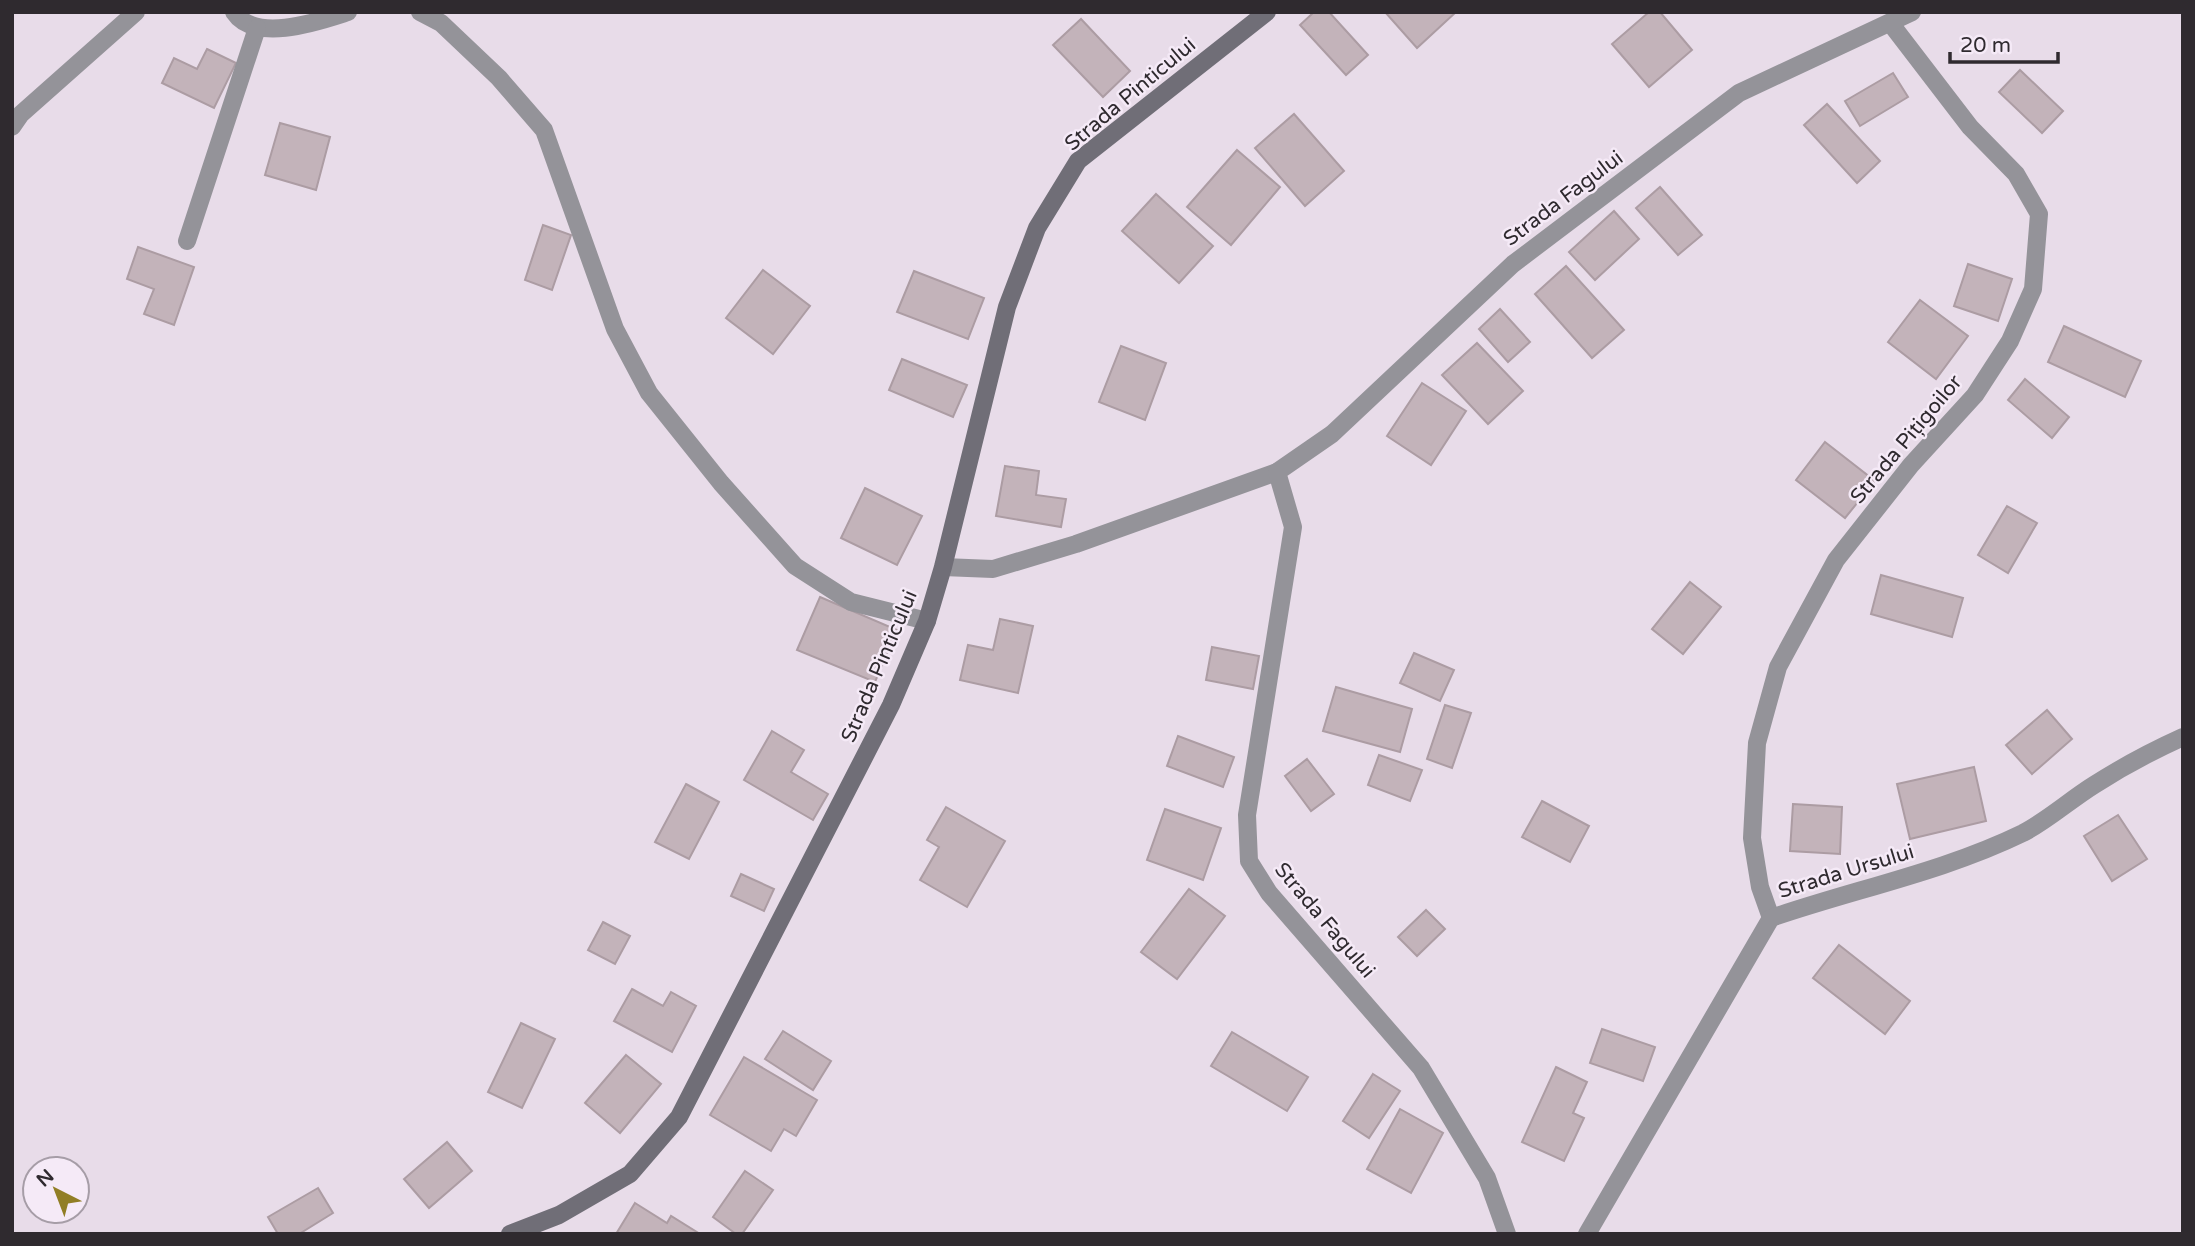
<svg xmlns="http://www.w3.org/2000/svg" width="2195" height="1246" viewBox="0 0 2195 1246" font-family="'Varela Round',sans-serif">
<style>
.building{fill:#c3b3ba;stroke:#ac9ca3;stroke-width:2}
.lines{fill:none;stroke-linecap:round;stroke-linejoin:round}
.street{stroke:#949399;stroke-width:18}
.secondary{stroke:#706e77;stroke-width:18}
.labels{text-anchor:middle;stroke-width:5;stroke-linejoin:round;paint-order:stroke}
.street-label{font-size:21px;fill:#2f2a2f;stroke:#f5eaf7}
</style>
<rect width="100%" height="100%" fill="#e8dce9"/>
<g class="building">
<polygon points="1314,12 1329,12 1368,55 1346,75 1300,25"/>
<polygon points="1385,12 1456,12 1417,48"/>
<polygon points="1649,12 1660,12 1692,50 1649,87 1612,44"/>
<polygon points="1081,19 1130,71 1103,97 1053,45"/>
<polygon points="207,49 236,63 214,108 162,83 174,58 197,69"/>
<polygon points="2020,70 2063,111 2042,133 1999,92"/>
<polygon points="1893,73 1908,97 1860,126 1845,101"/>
<polygon points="1827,104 1880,161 1857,183 1804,125"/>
<polygon points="1294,114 1344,171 1305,206 1255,148"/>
<polygon points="280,123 330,137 316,190 265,175"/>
<polygon points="1237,150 1280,187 1231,245 1187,207"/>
<polygon points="1660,187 1702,235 1678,255 1636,208"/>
<polygon points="1156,194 1213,246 1179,283 1122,231"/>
<polygon points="1614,211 1639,239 1595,280 1569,252"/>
<polygon points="543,225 571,235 552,290 525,280"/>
<polygon points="138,247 194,267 174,325 144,314 154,289 127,279"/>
<polygon points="1968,264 2012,279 1998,321 1954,306"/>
<polygon points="1566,266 1624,330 1592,358 1535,294"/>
<polygon points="763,270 810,306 773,354 726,318"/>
<polygon points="914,271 984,298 968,339 897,312"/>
<polygon points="1920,300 1968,336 1936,379 1888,342"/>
<polygon points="1500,309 1530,342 1508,362 1479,329"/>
<polygon points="2064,326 2141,361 2125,397 2048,362"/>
<polygon points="1477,343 1523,391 1488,424 1442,375"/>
<polygon points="1121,346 1166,363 1145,420 1099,402"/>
<polygon points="902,359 967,385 953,417 889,390"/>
<polygon points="2025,379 2069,417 2052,438 2008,400"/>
<polygon points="1422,383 1466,411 1431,465 1387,436"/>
<polygon points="1825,442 1875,481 1845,518 1796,480"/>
<polygon points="1005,466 1039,471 1036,495 1066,499 1061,527 996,516"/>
<polygon points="865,488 922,516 897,565 841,538"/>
<polygon points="2007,506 2037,523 2008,573 1978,555"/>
<polygon points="1881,575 1963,598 1952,637 1871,614"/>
<polygon points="1690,582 1721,607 1683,654 1652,629"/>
<polygon points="820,597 897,630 875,682 797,650"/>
<polygon points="1000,619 1033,626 1018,693 960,680 968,645 993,650"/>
<polygon points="1212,647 1259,656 1253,689 1206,680"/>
<polygon points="1414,653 1454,670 1440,701 1400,683"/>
<polygon points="1336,687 1412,709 1400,752 1323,731"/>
<polygon points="1445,705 1471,713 1452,768 1427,759"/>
<polygon points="2047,710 2072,739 2032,774 2006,745"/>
<polygon points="772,731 804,750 791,772 828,794 813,820 744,780"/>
<polygon points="1178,736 1234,757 1223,787 1167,766"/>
<polygon points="1379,755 1422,770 1410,801 1368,785"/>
<polygon points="1307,759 1334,794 1311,811 1285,776"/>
<polygon points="1974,767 1986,821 1910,839 1897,784"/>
<polygon points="686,784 719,802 689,859 655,842"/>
<polygon points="1542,801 1589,826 1570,862 1522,837"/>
<polygon points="1793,804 1842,807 1840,854 1790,851"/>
<polygon points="946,807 1005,841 967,907 920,880 939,847 927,840"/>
<polygon points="1165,809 1221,828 1203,880 1147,860"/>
<polygon points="2118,815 2147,859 2112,881 2084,836"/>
<polygon points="741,874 774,889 764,911 731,896"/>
<polygon points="1189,889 1225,916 1177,979 1141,952"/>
<polygon points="1426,910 1445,929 1417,956 1398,937"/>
<polygon points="603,922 630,936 615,964 588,950"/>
<polygon points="1839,945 1910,1001 1885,1034 1813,978"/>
<polygon points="632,989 663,1006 671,992 696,1006 672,1052 614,1021"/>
<polygon points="521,1023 555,1039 522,1108 488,1092"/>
<polygon points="1602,1029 1655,1047 1643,1081 1590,1063"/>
<polygon points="783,1031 831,1061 813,1090 765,1059"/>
<polygon points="1232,1032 1308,1077 1287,1111 1211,1066"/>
<polygon points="626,1055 661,1084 620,1133 585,1103"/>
<polygon points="744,1057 817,1100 796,1136 784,1129 771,1151 710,1115"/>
<polygon points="1556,1067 1587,1082 1573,1113 1584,1118 1564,1161 1522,1142"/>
<polygon points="1373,1074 1400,1091 1369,1138 1343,1121"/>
<polygon points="1400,1109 1443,1133 1411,1193 1367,1169"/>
<polygon points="447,1142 472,1171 429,1208 404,1179"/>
<polygon points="745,1171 773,1190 742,1234 736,1234 713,1217"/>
<polygon points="318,1188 333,1213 299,1234 278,1234 268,1217"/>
<polygon points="635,1203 667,1223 671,1216 700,1234 616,1234"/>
</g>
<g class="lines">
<g class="street">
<path d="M234,12C255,44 320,21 348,12"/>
<polyline points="420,12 441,23 499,78 544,130 615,329 649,393 721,483 795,566 851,602 927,621"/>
<polyline points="12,127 21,114 136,12"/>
<polyline points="187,241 257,28"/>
<polyline points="943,567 993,569 1076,544 1277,472"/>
<polyline points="1771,918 1760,887 1752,838 1757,743 1778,667 1836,560 1911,465 1975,395 2010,341 2033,289 2039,214 2016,174 1970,127 1891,24"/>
<polyline points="1507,1234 1487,1178 1421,1068 1269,893 1249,861 1247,815 1293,527 1277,472 1332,434 1513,264 1739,93 1912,12"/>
<path d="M1587,1234L1771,918C1855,889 1943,872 2023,833C2048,820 2070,800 2094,785C2122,767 2152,751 2183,737"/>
</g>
<polyline class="secondary" points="510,1234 559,1215 630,1174 679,1117 891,705 927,621 943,567 1007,307 1037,228 1078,161 1267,12"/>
</g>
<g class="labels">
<g class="street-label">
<text transform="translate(1130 94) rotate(-40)" y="7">Strada Pinticului</text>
<text transform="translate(1563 198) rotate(-37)" y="7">Strada Fagului</text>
<text transform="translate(1906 439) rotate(-50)" y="7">Strada Pițigoilor</text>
<text transform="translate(879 666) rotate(-67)" y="7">Strada Pinticului</text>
<text transform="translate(1846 871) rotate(-17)" y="7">Strada Ursului</text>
<text transform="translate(1325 920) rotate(50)" y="7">Strada Fagului</text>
</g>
</g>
<rect width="2195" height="1246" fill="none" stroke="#2f2a2f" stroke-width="28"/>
<g transform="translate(56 1190) rotate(318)"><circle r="33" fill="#f5eaf7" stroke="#a69da7" stroke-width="2"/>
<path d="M0-5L12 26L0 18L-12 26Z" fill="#917e25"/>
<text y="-10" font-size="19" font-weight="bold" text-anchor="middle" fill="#2f2a2f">N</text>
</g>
<path d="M1950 52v10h108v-10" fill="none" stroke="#2f2a2f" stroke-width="3.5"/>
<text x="1960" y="52" font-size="21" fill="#2f2a2f" stroke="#f5eaf7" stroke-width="5" paint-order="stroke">20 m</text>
</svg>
